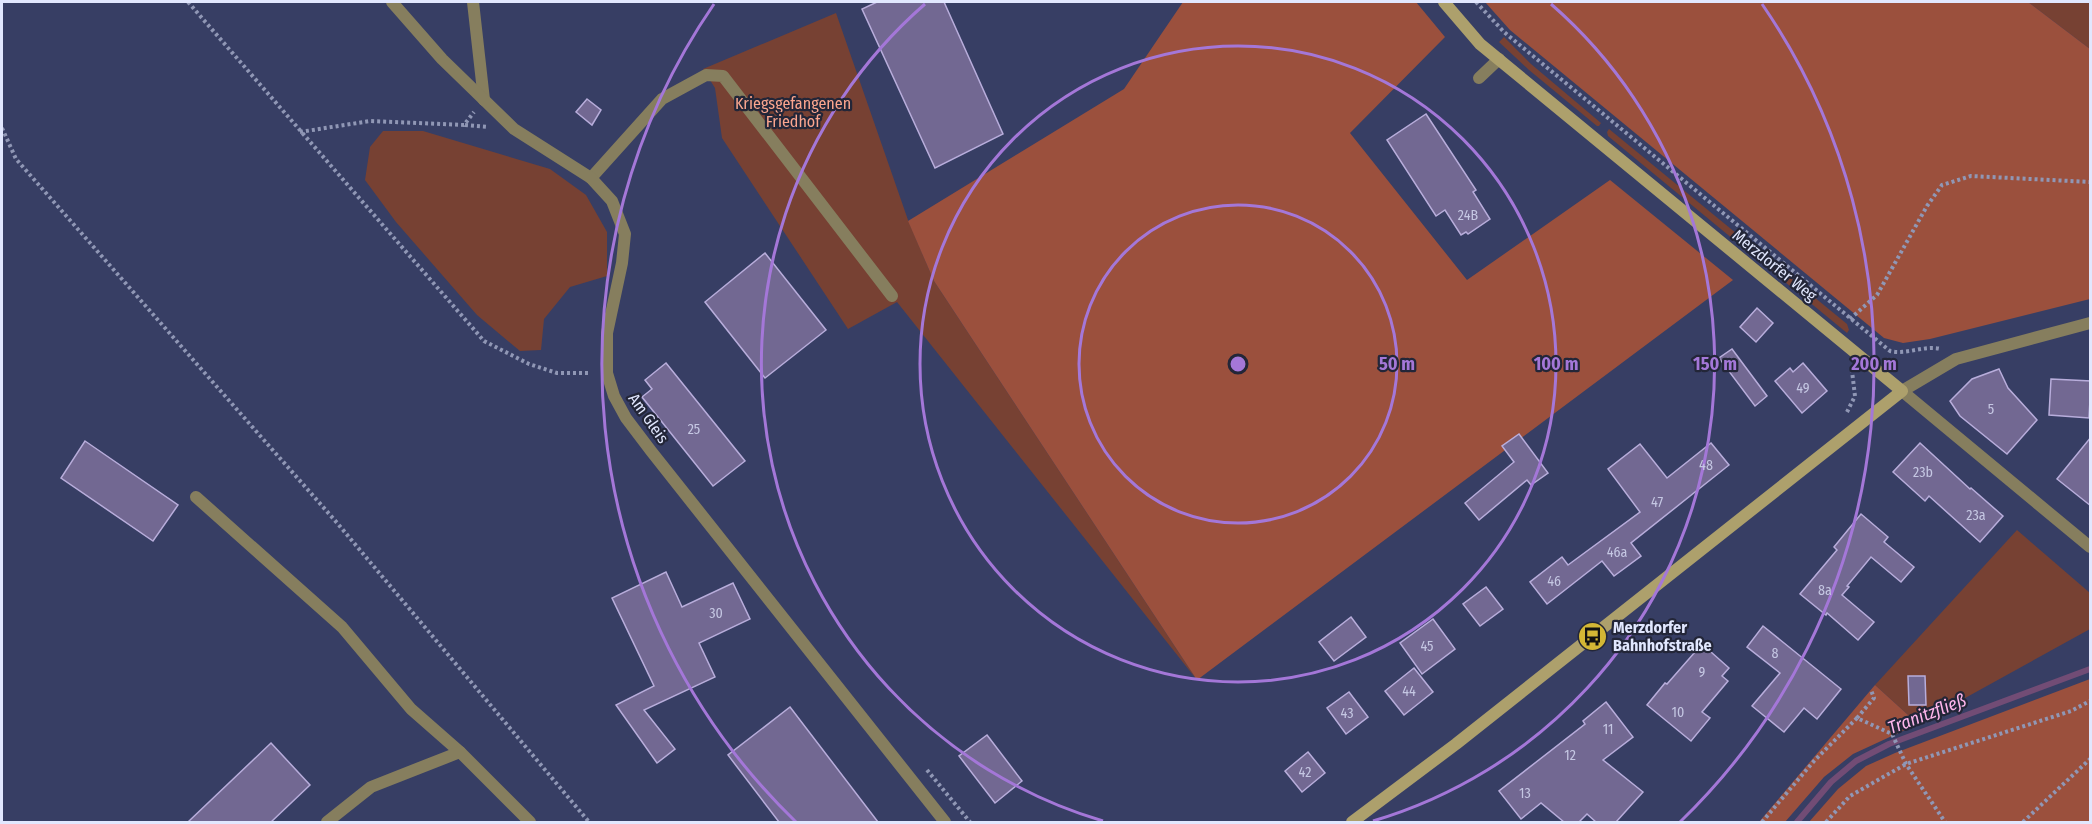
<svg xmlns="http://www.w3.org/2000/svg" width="2092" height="824" viewBox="0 0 2092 824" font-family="'Fira Sans Condensed',sans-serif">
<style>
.green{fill:#774133}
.forest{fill:#9b503d}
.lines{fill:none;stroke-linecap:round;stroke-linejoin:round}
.stream{stroke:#724c75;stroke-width:6}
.building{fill:#726892;stroke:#b8addb;stroke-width:1.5}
.path{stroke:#9097b5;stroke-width:4;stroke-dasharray:3 3;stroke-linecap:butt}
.lane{stroke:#867e5e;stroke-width:12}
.street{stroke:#867e5e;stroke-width:12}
.secondary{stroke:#ada06c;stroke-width:12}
.ring{fill:none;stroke:#a477d8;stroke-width:3}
.labels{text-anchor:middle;stroke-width:4.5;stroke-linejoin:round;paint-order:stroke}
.number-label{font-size:14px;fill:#c5c7e3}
.park-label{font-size:16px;fill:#fca68f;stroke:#232638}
.street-label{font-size:16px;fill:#e1e7fe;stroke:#232638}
.poi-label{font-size:16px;font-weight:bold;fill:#e1e7fe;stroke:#232638;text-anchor:start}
.water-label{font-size:18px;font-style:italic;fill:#feb6ec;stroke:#232638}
.centre{fill:#a477d8;stroke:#232638;stroke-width:3}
.ring-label{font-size:18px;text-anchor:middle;font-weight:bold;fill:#a477d8;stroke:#232638;stroke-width:4.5;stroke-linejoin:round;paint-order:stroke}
</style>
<rect width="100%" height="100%" fill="#373e64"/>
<g class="green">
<polygon points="2028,2 2090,2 2090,49"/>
<polygon points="836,13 908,220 934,281 1197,680 897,302 848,329 722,138 715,88 703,69"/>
<polygon points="1504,37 1531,64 1601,123 1599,126 1597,126 1529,70 1499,42"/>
<polygon points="1609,129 1847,324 1849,330 1847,333 1608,136 1607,132"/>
<polygon points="383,131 423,131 550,169 586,195 607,232 607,276 570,287 544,319 541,350 520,351 477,315 396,222 365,180 370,147"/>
<polygon points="2017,530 2090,593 2090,629 1918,724 1875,685"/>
</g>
<g class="forest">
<polygon points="1183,2 1416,2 1445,37 1350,133 1467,280 1610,180 1733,280 1197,680 934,281 908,221 1124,89"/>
<polygon points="1485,2 2028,2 2090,49 2090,299 1930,339 1903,343 1884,338 1510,30"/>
<polygon points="2090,679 2090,822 1809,822 1838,789 1866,766 1895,753"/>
<polygon points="1875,685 1918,724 1853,754 1824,777 1785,822 1759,822"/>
</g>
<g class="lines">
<polyline class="stream" points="1797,822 1831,782 1856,761 1889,744 2090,669"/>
</g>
<g class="building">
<polygon points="877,2 944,2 1003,134 935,168 862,9"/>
<polygon points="587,99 601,110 592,125 576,112"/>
<polygon points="1426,114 1476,190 1473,192 1490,219 1468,234 1466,232 1461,235 1445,210 1436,216 1387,140"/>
<polygon points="765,253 826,330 765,378 705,302"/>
<polygon points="1757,308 1773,323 1756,342 1740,327"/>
<polygon points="1732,349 1767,396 1755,406 1719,358"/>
<polygon points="666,363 745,461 713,486 642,397 652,389 645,380"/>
<polygon points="1803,363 1827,391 1802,413 1775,381 1790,368 1793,372"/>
<polygon points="1999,369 2008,388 2037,420 2007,454 1960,416 1950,401 1972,379"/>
<polygon points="2051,379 2091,381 2089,418 2049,415"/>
<polygon points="1519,434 1548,473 1531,485 1527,480 1479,520 1465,503 1514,462 1502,446"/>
<polygon points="2091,437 2091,506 2057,479"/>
<polygon points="85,441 178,505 153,541 61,478"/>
<polygon points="1711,443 1729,465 1631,543 1641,556 1614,576 1602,561 1547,604 1530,582 1562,557 1568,565 1640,512 1608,469 1640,444 1667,478"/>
<polygon points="1920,443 1970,489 1971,488 2003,516 1980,542 1929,496 1925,501 1893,472"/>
<polygon points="1861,514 1888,537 1884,542 1914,567 1901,582 1871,557 1847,586 1849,587 1842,595 1874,622 1858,640 1827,613 1826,615 1800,594 1837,550 1834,547"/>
<polygon points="666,572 682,607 733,583 750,619 699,643 715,677 644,710 675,749 657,763 616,705 654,686 612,598"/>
<polygon points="1486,587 1503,609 1480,626 1463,604"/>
<polygon points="1351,617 1366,637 1334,661 1319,642"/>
<polygon points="1433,619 1455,649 1422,674 1400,643"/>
<polygon points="1763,626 1841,689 1817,719 1804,708 1784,732 1752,706 1780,673 1747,647"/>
<polygon points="1702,644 1729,668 1722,676 1728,681 1702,712 1710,718 1691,741 1647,705 1665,683 1667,684"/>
<polygon points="1414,668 1433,692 1404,715 1385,691"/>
<polygon points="1908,676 1925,676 1926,705 1909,705"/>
<polygon points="1349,692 1368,717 1346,734 1327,708"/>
<polygon points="1606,702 1633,737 1603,760 1643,792 1616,822 1596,822 1587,814 1579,822 1564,822 1541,803 1521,819 1499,791 1585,724 1583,721"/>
<polygon points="790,707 878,822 779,822 728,755"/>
<polygon points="987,735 1022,781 995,803 959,756"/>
<polygon points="271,743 310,785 271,822 188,822"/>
<polygon points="1308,752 1325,773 1302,792 1285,771"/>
</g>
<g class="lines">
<g class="path">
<polyline points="188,2 484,341 529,364 557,373 591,373"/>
<path d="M1476,2L1504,32L1890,351C1907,355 1924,345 1941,349"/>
<polyline points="465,125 488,127"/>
<polyline points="2,128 16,159 338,524 589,822"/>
<polyline points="300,132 370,121 464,125 474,112"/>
<polyline points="1850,319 1877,295 1927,206 1942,185 1971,176 2090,182"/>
<polyline points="1847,412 1855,396 1852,371"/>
<polyline points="1857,718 1874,698 1871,690"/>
<polyline points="927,770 970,822"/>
<polyline points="1762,822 1814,761 1857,718 1892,734 1906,764 1945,822"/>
<polyline points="1826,822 1850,796 1906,764 2071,711 2090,701"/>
<polyline points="2023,822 2090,759"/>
</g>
<g class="lane">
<polyline points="473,2 484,100"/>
<polyline points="1479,78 1499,59"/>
<polyline points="591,178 662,99 706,75 723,76 892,296"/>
<polyline points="196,497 342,627 411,709 460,752"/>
<polyline points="327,822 371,787 460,752 530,822"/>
</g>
<g class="street">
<polyline points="392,2 442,59 514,129 591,178 612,201 625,234 622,263 607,333 607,373 614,396 626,418 651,451 945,822"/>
<polyline points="2090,323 1956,359 1902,391 2090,547"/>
</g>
<polyline class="secondary" points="1352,822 1456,744 1902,391 1480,44 1444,2"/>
</g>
<g class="ring">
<circle cx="1238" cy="364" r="159"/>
<circle cx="1238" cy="364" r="318"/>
<path d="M1103 821A477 477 0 0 1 925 4M1551 4A477 477 0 0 1 1373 821"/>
<path d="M796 822A636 636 0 0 1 714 4M1762 4A636 636 0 0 1 1680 822"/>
</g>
<defs>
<symbol id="bus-disc" viewBox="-11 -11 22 22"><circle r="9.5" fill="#d3b635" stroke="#232638"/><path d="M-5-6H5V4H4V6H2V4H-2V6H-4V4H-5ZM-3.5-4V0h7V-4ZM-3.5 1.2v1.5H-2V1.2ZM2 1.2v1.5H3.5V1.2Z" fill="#111"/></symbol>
</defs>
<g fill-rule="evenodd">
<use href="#bus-disc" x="1576" y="620" width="33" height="33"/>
</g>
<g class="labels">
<g class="number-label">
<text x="1468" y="220">24B</text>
<text x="1803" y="393">49</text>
<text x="1991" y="414">5</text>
<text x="694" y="434">25</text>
<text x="1706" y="470">48</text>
<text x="1923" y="477">23b</text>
<text x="1657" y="507">47</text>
<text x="1976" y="520">23a</text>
<text x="1617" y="557">46a</text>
<text x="1554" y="586">46</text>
<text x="1825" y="595">8a</text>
<text x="716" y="618">30</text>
<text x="1427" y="651">45</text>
<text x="1775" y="658">8</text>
<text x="1702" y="677">9</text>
<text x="1409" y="696">44</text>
<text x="1678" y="717">10</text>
<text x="1347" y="718">43</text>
<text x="1608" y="734">11</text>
<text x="1570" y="760">12</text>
<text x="1305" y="777">42</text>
<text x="1525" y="798">13</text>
</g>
<g class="park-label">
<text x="793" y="109">Kriegsgefangenen<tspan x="793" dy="18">Friedhof</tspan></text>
</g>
<g class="street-label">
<text transform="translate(1775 265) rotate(39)" y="6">Merzdorfer Weg</text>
<text transform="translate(649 418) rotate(55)" y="6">Am Gleis</text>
</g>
<g class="poi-label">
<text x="1613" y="633">Merzdorfer<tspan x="1613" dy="18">Bahnhofstraße</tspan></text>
</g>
<g class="water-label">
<text transform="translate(1927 714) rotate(-21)" y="6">Tranitzfließ</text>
</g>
</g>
<circle cx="1238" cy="364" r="9" class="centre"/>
<g class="ring-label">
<text x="1397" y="370">50 m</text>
<text x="1556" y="370">100 m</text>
<text x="1715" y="370">150 m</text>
<text x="1874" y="370">200 m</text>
</g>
<rect width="2092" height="824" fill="none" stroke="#e1e7fe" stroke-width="6"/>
</svg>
